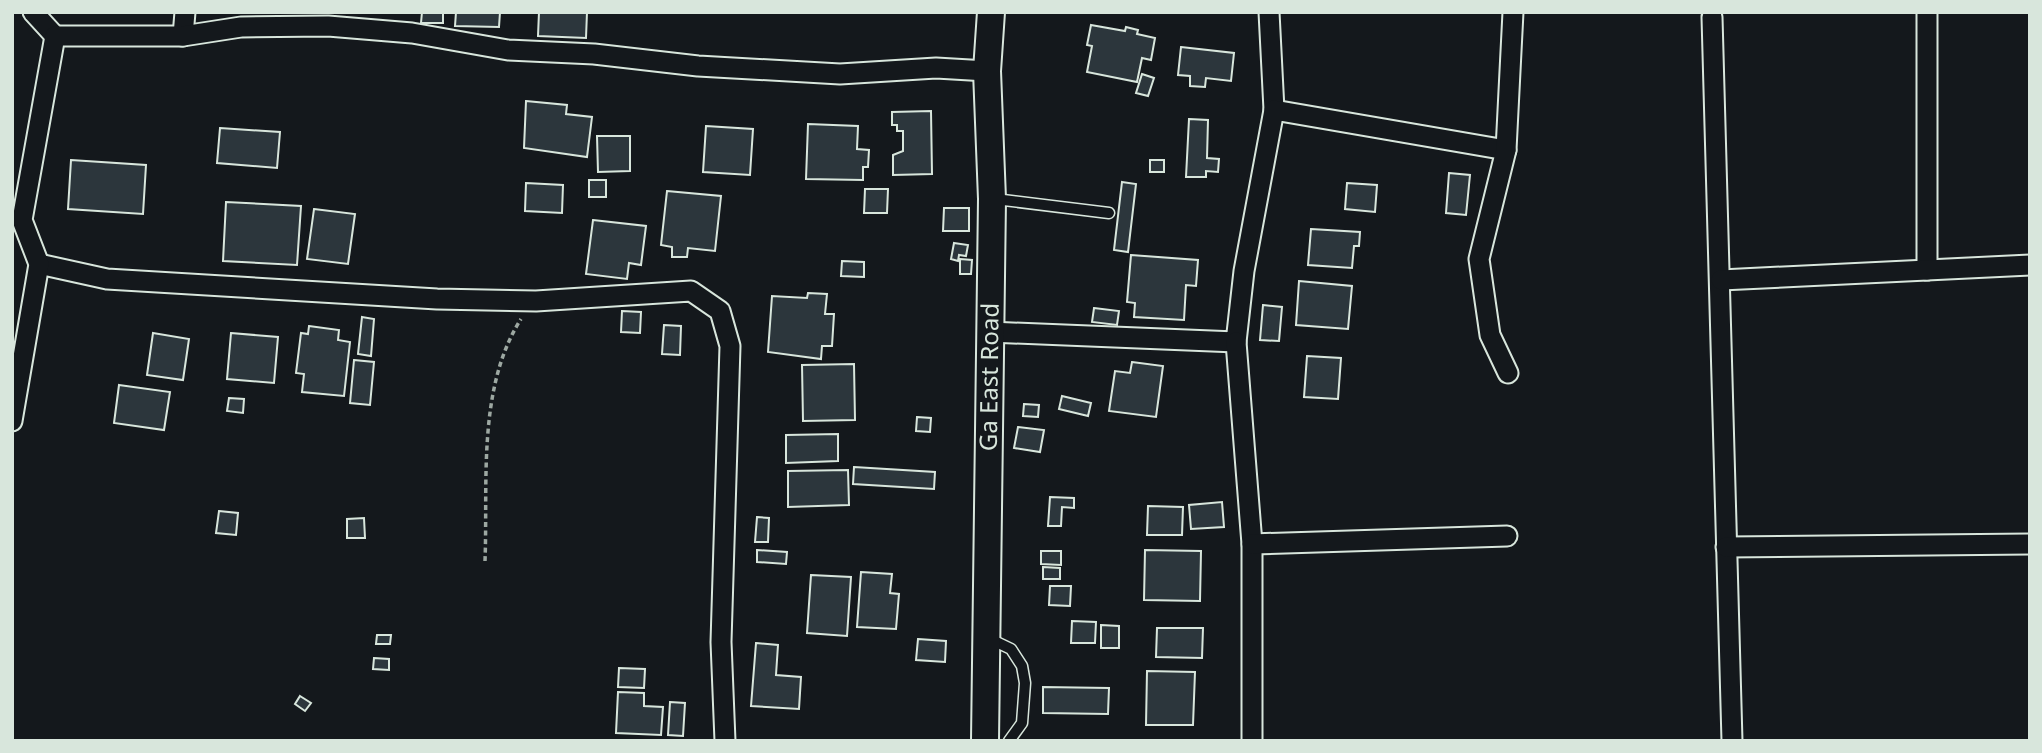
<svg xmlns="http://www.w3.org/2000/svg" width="2042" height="753" viewBox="0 0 2042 753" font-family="'Noto Sans',sans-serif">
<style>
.building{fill:#2c363c;stroke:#d8e6dc;stroke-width:2}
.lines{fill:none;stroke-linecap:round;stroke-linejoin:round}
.lane-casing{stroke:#d8e6dc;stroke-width:13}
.street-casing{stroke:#d8e6dc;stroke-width:23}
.secondary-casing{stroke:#d8e6dc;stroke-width:30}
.path{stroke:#9da8a2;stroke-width:3.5;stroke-dasharray:5 3.5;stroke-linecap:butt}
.lane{stroke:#14181c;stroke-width:10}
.street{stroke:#14181c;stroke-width:19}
.secondary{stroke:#14181c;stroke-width:26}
.labels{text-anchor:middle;stroke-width:5;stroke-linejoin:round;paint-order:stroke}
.street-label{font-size:24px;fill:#d8e6dc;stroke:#14181c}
</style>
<rect width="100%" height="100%" fill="#14181c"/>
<g class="building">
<polygon points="422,12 443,12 443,23 421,23"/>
<polygon points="456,12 500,12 499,27 455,26"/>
<polygon points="539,12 587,12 586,38 538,36"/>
<polygon points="1091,25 1125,31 1126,27 1138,30 1137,34 1155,38 1151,60 1142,58 1137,82 1087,72 1092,46 1087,45"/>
<polygon points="1181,47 1234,53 1231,81 1206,78 1205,87 1190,86 1190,76 1178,75"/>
<polygon points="1142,74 1154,78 1148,96 1136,93"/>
<polygon points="526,101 567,105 566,114 592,117 587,157 524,148"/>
<polygon points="931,111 932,174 893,175 893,155 903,151 903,131 897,131 897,125 892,125 892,112"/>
<polygon points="1189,119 1208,120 1207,158 1219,159 1218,172 1206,171 1206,177 1186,177"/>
<polygon points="808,124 858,126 857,149 869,150 868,167 863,167 863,180 806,179"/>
<polygon points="706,126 753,129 750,175 703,172"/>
<polygon points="220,128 280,132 277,168 217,163"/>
<polygon points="597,136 630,136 630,171 598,172"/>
<polygon points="71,160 146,165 143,214 68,209"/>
<rect x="1150" y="160" width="14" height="12"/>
<polygon points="1449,173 1470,175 1466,215 1446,213"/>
<rect x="589" y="180" width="17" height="17"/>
<polygon points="1122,182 1136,184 1128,252 1114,250"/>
<polygon points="526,183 563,185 562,213 525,211"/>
<polygon points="1347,183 1377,185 1375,212 1345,209"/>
<polygon points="865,189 888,189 887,213 864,213"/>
<polygon points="667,191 721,196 715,251 688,248 687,257 672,257 672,247 661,245"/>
<polygon points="226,202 301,206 297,265 223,261"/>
<polygon points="944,208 969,208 969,231 943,231"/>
<polygon points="314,209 355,214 348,264 307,259"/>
<polygon points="593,220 646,226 641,265 629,263 627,279 586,274"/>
<polygon points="1311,229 1360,232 1359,246 1354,246 1352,268 1308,265"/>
<polygon points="954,243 968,245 966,256 959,255 958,261 951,259"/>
<polygon points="1131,255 1198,260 1196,286 1186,285 1184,320 1134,317 1135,303 1127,302"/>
<polygon points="960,259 972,260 971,274 960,274"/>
<polygon points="842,261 864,262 864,277 841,276"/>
<polygon points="1299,281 1352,286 1348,329 1296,325"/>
<polygon points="808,293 827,294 825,314 834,314 832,346 822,346 821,359 768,352 772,296 807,298"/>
<polygon points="1263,305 1282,307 1279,341 1260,340"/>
<polygon points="1094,308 1119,311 1117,325 1092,322"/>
<polygon points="622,311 641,312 640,333 621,332"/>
<polygon points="362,317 374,319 371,356 358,354"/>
<polygon points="664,325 681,326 680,355 662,354"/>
<polygon points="309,326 339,330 338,340 350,342 344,396 302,392 304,374 296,373 301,333 308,334"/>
<polygon points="153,333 189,339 183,380 147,375"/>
<polygon points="231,333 278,337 274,383 227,379"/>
<polygon points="1307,356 1341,358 1338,399 1304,397"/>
<polygon points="354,360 374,362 370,405 350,403"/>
<polygon points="1132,362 1163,366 1156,417 1109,411 1115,371 1130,373"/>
<polygon points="854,364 855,420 803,421 802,365"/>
<polygon points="119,385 170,392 164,430 114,423"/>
<polygon points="1062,396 1091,403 1088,416 1059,409"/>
<polygon points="229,398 244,399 243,413 227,411"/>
<polygon points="1024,404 1039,405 1038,417 1023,416"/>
<polygon points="917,417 931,418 930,432 916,431"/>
<polygon points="1018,427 1044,430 1040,452 1014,448"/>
<polygon points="838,434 838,461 786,463 786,435"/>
<polygon points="854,467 935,472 934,489 853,484"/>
<polygon points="848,470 849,505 788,507 788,471"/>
<polygon points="1050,497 1074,498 1074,508 1062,507 1061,526 1048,526"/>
<polygon points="1222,502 1224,527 1191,529 1189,505"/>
<polygon points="1148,506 1183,507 1182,535 1147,535"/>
<polygon points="219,511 238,513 236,535 216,533"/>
<polygon points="757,517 769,518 768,542 755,542"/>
<polygon points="364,518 365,538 347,538 347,519"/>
<polygon points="757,550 787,552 786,564 757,562"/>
<polygon points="1145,550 1201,551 1200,601 1144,600"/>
<polygon points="1041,551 1061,551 1061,565 1041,564"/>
<polygon points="1043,567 1060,568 1060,579 1043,579"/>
<polygon points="861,572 892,574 890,593 899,594 896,629 857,627"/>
<polygon points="811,575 851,577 847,636 807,633"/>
<polygon points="1050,586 1071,586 1070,606 1049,605"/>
<polygon points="1072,621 1096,622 1095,643 1071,643"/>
<polygon points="1101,625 1119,626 1119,648 1101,648"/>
<polygon points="1157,628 1203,628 1202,658 1156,657"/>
<polygon points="377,635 391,635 390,644 376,644"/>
<polygon points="918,639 946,641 945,662 916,660"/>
<polygon points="756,643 778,645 776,675 801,677 799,709 751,706"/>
<polygon points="374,658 389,659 389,670 373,669"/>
<polygon points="619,668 645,669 644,688 618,687"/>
<polygon points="1147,671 1195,672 1193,725 1146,725"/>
<polygon points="1043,687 1109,688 1108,714 1043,713"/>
<polygon points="618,692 644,693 644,706 663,707 661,735 616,733"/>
<polygon points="300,696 311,703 305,711 295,704"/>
<polygon points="670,702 685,703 683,736 668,735"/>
</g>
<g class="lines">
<defs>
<g id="lane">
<polyline points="995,199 1109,213"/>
<polyline points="988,638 1011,649 1022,666 1025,683 1022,723 1009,741"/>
</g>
<g id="street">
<polyline points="33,12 55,36"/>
<polyline points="1269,12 1274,110"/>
<polyline points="1712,17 1732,741"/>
<polyline points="183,36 185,12"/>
<polyline points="39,264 107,279 437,299 536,301 691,291 720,311 730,346 721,642 725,741"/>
<polyline points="1927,270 1927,12"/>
<polyline points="1721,280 2030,265"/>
<polyline points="990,332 1236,342 1244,271 1274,110 1506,150"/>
<polyline points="1236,342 1252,544 1252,741"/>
<polyline points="1508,373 1490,335 1479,259 1506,150 1513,12"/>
<polyline points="12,421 39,264 22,220 55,36 183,36 241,27 328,26 412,33 508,50 594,54 698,66 840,74 936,68 987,71"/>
<polyline points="1252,544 1507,536"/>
<polyline points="1726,547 2030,544"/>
</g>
<g id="secondary">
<path id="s1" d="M985,741L992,199L987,71L991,12"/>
</g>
</defs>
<use href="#lane" class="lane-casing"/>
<use href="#street" class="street-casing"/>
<use href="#secondary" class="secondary-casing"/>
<path class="path" d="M485,561C488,482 477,388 521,319"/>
<use href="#lane" class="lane"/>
<use href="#street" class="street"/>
<use href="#secondary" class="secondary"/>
</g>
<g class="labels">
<g class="street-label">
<text dy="8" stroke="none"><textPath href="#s1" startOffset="364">Ga East Road</textPath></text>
</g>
</g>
<rect width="2042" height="753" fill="none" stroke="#d8e6dc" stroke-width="28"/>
</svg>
